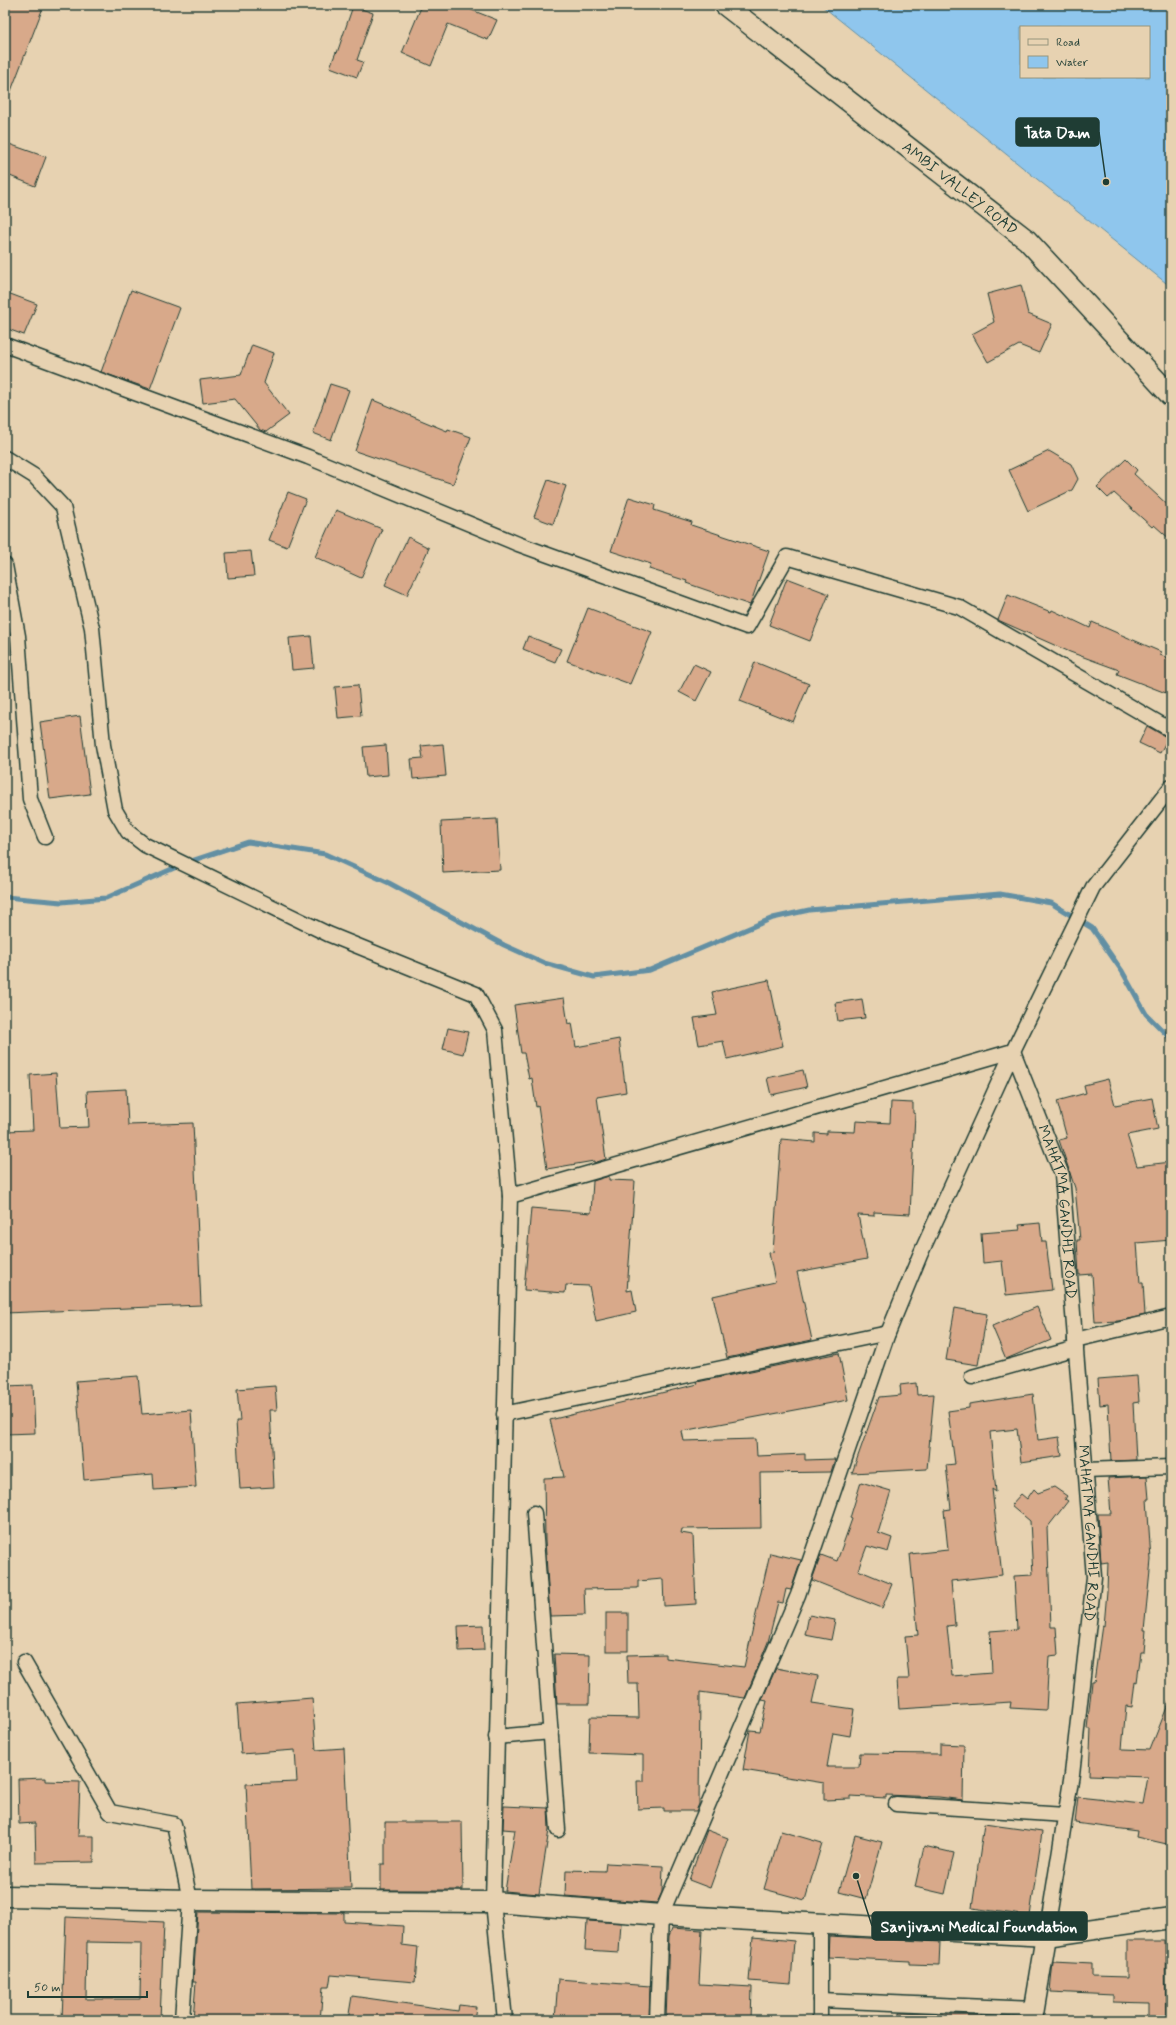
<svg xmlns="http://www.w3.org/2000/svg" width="1176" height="2025" viewBox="0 0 1176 2025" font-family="Mynerve,sans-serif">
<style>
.water{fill:#8fc6ed;stroke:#628fa3;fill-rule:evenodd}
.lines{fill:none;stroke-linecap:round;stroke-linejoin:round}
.stream{stroke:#628fa3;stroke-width:5}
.building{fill:#d8a98a;stroke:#1f3d34;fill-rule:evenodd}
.street-casing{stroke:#1f3d34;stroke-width:17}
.secondary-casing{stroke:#1f3d34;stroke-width:23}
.street{stroke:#e7d2b1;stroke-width:14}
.secondary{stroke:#e7d2b1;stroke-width:20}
.labels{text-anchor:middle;stroke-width:3;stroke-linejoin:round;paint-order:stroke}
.street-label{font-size:15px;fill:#1f3d34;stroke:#e7d2b1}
.leader{fill:none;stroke:#1f3d34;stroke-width:1.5}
.callout-dot{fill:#1f3d34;stroke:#e7d2b1;stroke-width:1.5}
.callout{fill:#1f3d34;stroke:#1f3d34;stroke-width:1.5}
.callout-label{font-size:16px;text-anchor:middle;font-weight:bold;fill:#fff}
</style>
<rect width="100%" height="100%" fill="#e7d2b1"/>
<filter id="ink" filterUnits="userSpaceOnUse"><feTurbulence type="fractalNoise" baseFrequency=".025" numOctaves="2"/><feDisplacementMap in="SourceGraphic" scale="8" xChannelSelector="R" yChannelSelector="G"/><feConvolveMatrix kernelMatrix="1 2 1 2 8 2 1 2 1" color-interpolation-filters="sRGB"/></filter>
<g filter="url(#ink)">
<path class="water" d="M821,5H1171V287ZM1021,27H1149V77H1021Z"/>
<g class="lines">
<g class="stream">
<polyline points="188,862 248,842 325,854 389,883 504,945 544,963 594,977 650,970 773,918 809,910 1000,894 1051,903 1092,928 1122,971 1146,1014 1171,1039"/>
<polyline points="5,897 62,902 106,898 181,865"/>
</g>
</g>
<g class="building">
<polygon points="5,5 44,5 6,104 5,104"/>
<polygon points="422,5 459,5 497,20 488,40 448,24 431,66 402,53"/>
<polygon points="353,6 373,13 357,60 363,62 357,77 330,67 336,52 337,53"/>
<polygon points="9,144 46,157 35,186 5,174 5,154"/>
<polygon points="1021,285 1028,314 1052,324 1039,353 1019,345 988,362 972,334 994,322 987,294"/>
<polygon points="131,290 180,308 150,389 101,372"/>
<polygon points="5,292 37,304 24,335 5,328"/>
<polygon points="252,345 274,353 264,383 289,415 266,432 260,430 235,399 203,403 200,380 241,375"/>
<polygon points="330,384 349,390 331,440 313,433"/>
<polygon points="373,400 447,431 448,429 471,437 453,484 355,451"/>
<polygon points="1049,451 1071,464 1078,479 1072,490 1028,511 1009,470"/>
<polygon points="1126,459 1137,470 1134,474 1171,508 1171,540 1154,525 1152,527 1114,493 1108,498 1097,487"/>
<polygon points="548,480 566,486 553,524 534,517"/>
<polygon points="288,492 306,499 287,547 269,540"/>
<polygon points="629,497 655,505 654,510 692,522 691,525 769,551 750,605 686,583 687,581 649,569 651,564 611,551"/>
<polygon points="336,510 382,529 361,578 315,557"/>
<polygon points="408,537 429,548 407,595 385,585"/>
<polygon points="251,551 254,576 228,578 226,553"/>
<polygon points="787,578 829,594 810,641 769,625"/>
<polygon points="1008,595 1051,612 1052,610 1090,628 1092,622 1161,652 1160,655 1171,659 1171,695 1117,674 1119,670 1070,652 998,620"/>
<polygon points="588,608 652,632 630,684 567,661"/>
<polygon points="311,636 314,668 292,670 289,638"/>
<polygon points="528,636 561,649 555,662 523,649"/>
<polygon points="755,662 809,684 793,722 740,701"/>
<polygon points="694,664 711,672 696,701 679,692"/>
<polygon points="358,685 361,716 338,718 335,687"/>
<polygon points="80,716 90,794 50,799 40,722"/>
<polygon points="1147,726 1168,738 1160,753 1139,743"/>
<polygon points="443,744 446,776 413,779 411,759 423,758 421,746"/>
<polygon points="386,745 388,775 366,777 363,747"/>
<polygon points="497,819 500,870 443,873 441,822"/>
<polygon points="769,980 783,1046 727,1059 723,1041 699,1045 694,1018 717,1015 712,992"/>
<polygon points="564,998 568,1024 572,1023 576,1047 619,1039 626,1092 597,1097 606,1159 594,1163 594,1161 547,1169 538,1106 536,1107 532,1078 529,1079 524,1053 521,1053 514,1005"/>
<polygon points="862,999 865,1018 838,1021 835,1003"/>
<polygon points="448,1028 468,1032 463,1054 443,1049"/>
<polygon points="803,1070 807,1087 771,1095 767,1078"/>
<polygon points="56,1073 60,1128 89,1127 87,1091 126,1089 128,1125 193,1123 201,1305 5,1313 5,1131 33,1130 30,1075"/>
<polygon points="1108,1079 1115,1105 1152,1098 1158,1129 1127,1135 1137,1166 1171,1162 1171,1240 1137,1243 1140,1283 1143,1283 1145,1315 1119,1321 1095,1322 1092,1274 1079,1275 1077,1240 1080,1240 1075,1188 1059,1140 1067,1138 1057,1101 1086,1093 1084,1085"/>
<polygon points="891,1102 913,1103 913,1113 915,1114 910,1214 874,1212 874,1216 858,1215 867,1259 797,1272 812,1340 727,1358 713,1296 775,1282 769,1253 773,1252 781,1139 815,1142 815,1133 827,1134 827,1131 855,1132 856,1121 890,1123"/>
<polygon points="609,1176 609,1180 635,1181 627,1291 632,1290 636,1312 596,1321 589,1286 566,1285 565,1293 524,1290 531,1208 591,1213 593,1181"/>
<polygon points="1040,1223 1042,1242 1046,1242 1052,1290 1006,1295 1002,1261 983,1263 981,1233 1020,1230 1019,1225"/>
<polygon points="1037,1307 1051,1340 1006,1359 992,1326"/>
<polygon points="955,1308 987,1314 978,1365 946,1360"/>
<polygon points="839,1353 848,1400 682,1431 684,1441 756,1439 757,1456 805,1454 805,1460 835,1459 831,1472 760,1473 761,1528 682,1529 681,1533 693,1535 696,1604 664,1606 663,1579 638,1581 638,1588 584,1589 585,1615 550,1616 545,1540 544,1478 564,1477 550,1420 698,1384 697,1382"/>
<polygon points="138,1376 142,1414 191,1410 196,1487 154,1490 153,1474 84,1480 76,1381"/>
<polygon points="1137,1376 1139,1402 1133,1403 1136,1460 1111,1461 1108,1404 1100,1405 1098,1379"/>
<polygon points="916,1383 917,1395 934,1394 927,1469 852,1473 879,1397 901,1395 900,1385"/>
<polygon points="33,1385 35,1433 5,1434 5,1386"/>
<polygon points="275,1386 277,1410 270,1410 274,1487 240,1489 236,1421 240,1421 237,1389"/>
<polygon points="1033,1394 1038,1440 1059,1437 1062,1456 1021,1462 1017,1429 990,1432 996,1492 992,1489 1002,1575 951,1581 955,1625 947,1626 952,1676 992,1673 990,1631 1017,1629 1014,1576 1033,1575 1030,1521 1011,1505 1021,1494 1027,1499 1034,1489 1038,1493 1054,1487 1067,1496 1065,1499 1068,1501 1047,1528 1051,1627 1056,1627 1058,1655 1049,1656 1046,1710 1010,1708 1011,1702 899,1709 897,1679 909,1679 905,1636 918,1635 910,1554 948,1550 944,1510 951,1509 946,1465 955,1464 948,1411 969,1408 969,1404"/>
<polygon points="1147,1476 1149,1499 1147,1499 1151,1560 1144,1630 1146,1630 1144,1652 1141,1652 1137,1682 1135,1681 1132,1707 1126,1706 1122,1749 1150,1750 1171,1697 1171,1845 1136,1837 1137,1831 1075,1823 1078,1797 1143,1804 1148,1777 1089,1775 1091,1729 1087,1729 1092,1682 1094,1682 1102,1625 1104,1626 1107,1591 1108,1562 1101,1563 1098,1514 1111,1514 1108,1478"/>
<polygon points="861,1482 891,1491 878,1533 892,1538 888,1552 867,1546 858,1570 892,1584 882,1608 812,1580 821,1555 837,1561 852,1519 850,1518"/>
<polygon points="770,1553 801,1560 791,1590 786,1589 783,1603 778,1602 768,1642 745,1698 700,1692 699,1804 696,1811 664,1811 664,1808 638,1809 637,1781 643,1781 643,1755 589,1753 590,1717 639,1718 638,1684 628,1684 627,1655 665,1654 665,1658 744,1667"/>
<rect x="606" y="1613" width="22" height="38"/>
<polygon points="809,1615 835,1620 831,1640 805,1635"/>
<polygon points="483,1625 484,1650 459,1651 458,1626"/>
<polygon points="554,1654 590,1655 589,1704 557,1704"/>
<polygon points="776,1668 818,1676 812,1703 854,1709 850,1736 833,1733 827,1767 859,1767 860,1753 940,1754 940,1744 964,1745 963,1800 939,1797 886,1795 886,1798 851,1796 851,1799 824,1800 824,1783 743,1770 750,1730 760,1731 767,1701 762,1700"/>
<polygon points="312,1698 316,1750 344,1748 351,1888 251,1889 246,1784 297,1782 295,1750 241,1754 237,1704"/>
<polygon points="45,1778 45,1781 80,1782 78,1836 94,1836 94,1862 36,1863 35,1823 19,1824 18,1779"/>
<polygon points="504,1806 548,1808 549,1830 539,1894 505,1891 515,1830 503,1829"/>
<polygon points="385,1822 462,1822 463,1890 381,1890 381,1864 385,1864"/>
<polygon points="984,1824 1042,1832 1030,1916 972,1908"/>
<polygon points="707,1830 728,1838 710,1888 689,1880"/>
<polygon points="781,1831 822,1843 805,1900 764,1889"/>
<polygon points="855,1835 882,1842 866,1899 839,1892"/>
<polygon points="924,1846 954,1853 945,1894 915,1887"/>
<polygon points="606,1863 663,1866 662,1892 657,1903 565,1896 566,1870 605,1871"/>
<polygon points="198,1912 344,1913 344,1922 403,1926 402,1945 418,1947 415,1982 331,1975 329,1987 323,1987 320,2020 193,2020 196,1982 193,1982"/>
<path d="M66,1917L164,1922L160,2020L62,2019ZM87,1942L141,1943L140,1999H86Z"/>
<polygon points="587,1921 621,1923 619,1952 585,1950"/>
<polygon points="672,1928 702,1930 699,1984 752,1987 751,2020 666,2020 669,1936"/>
<polygon points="829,1936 940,1942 939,1965 910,1964 910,1961 828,1957"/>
<polygon points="753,1937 794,1941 791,1984 749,1981"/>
<polygon points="1127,1941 1165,1941 1166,2020 1149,2020 1149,2003 1113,2002 1113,1995 1050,1992 1053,1962 1092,1964 1092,1976 1127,1977"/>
<polygon points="558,1979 650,1986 649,2020 555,2020"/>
<polygon points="352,1996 458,2011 459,2005 476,2007 474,2020 348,2020"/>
<polygon points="900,2012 981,2015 981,2020 900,2020"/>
</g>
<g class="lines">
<defs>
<g id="street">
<polyline points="5,345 308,457 518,544 747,627 787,557 959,607 1171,730"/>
<polyline points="5,458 34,476 63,507 92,628 103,745 115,810 128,832 145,845 328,934 476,994 495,1030 510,1196"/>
<polyline points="5,565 18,636 30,799 45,837"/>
<polyline points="1075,1340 1171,1317"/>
<polyline points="972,1377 1076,1348"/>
<polyline points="504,1414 888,1333"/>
<polyline points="1085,1470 1171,1467"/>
<polyline points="534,1513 558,1830"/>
<polyline points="24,1662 110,1812 174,1824 190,1900 182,2020"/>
<polyline points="496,1737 551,1732"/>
<polyline points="896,1804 1065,1815"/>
<polyline points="820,2000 1034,2009"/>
<path id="s1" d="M505,2020L493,1902L510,1196L1013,1051L1062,1175L1094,1577L1072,1774L1046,1936"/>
<polyline points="657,2020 661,1915 798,1595 888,1333 920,1255 1013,1051 1093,887 1171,787"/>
<polyline points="820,2020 820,1924"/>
</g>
<g id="secondary">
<path id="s2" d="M725,5L1027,240L1171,396"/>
<polyline points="5,1896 190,1900 493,1902 661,1915 1046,1936 1171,1918"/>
<polyline points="1032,2020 1046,1936"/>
</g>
</defs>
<use href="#street" class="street-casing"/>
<use href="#secondary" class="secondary-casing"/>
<use href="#street" class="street"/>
<use href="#secondary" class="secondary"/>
</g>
</g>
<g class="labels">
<g class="street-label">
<text dy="5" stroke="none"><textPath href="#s2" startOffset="298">AMBI VALLEY ROAD</textPath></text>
<text dy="5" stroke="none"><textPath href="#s1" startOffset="1517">MAHATMA GANDHI ROAD</textPath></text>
<text dy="5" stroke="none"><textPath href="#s1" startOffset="1841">MAHATMA GANDHI ROAD</textPath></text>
</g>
</g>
<path class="leader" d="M1106 182L1099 132M856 1876L872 1926"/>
<g class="callout-dot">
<circle cx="1106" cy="182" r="4"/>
<circle cx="856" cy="1876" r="4"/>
</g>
<g class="callout">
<rect x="1016" y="118" width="83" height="28" rx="4"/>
<rect x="872" y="1912" width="215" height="28" rx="4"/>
</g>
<g class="callout-label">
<text x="1057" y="138">Tata Dam</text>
<text x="979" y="1932">Sanjivani Medical Foundation</text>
</g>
<rect width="1176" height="2025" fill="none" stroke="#e7d2b1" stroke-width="20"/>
<rect x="10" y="10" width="1156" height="2005" fill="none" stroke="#1f3d34" stroke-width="1.5" filter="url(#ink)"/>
<rect x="1020" y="26" width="130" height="52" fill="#e7d2b1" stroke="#97967f"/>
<rect x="1028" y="39" width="20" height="6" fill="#e7d2b1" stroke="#97967f"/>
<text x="1056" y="46" font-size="12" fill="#1f3d34">Road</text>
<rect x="1028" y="56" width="20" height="12" fill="#8fc6ed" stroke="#97967f"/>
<text x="1056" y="66" font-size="12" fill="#1f3d34">Water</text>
<path d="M28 1991v6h119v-6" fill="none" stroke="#1f3d34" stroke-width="2"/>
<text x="34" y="1991" font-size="12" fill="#1f3d34" stroke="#e7d2b1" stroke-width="3" paint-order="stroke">50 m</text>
</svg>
